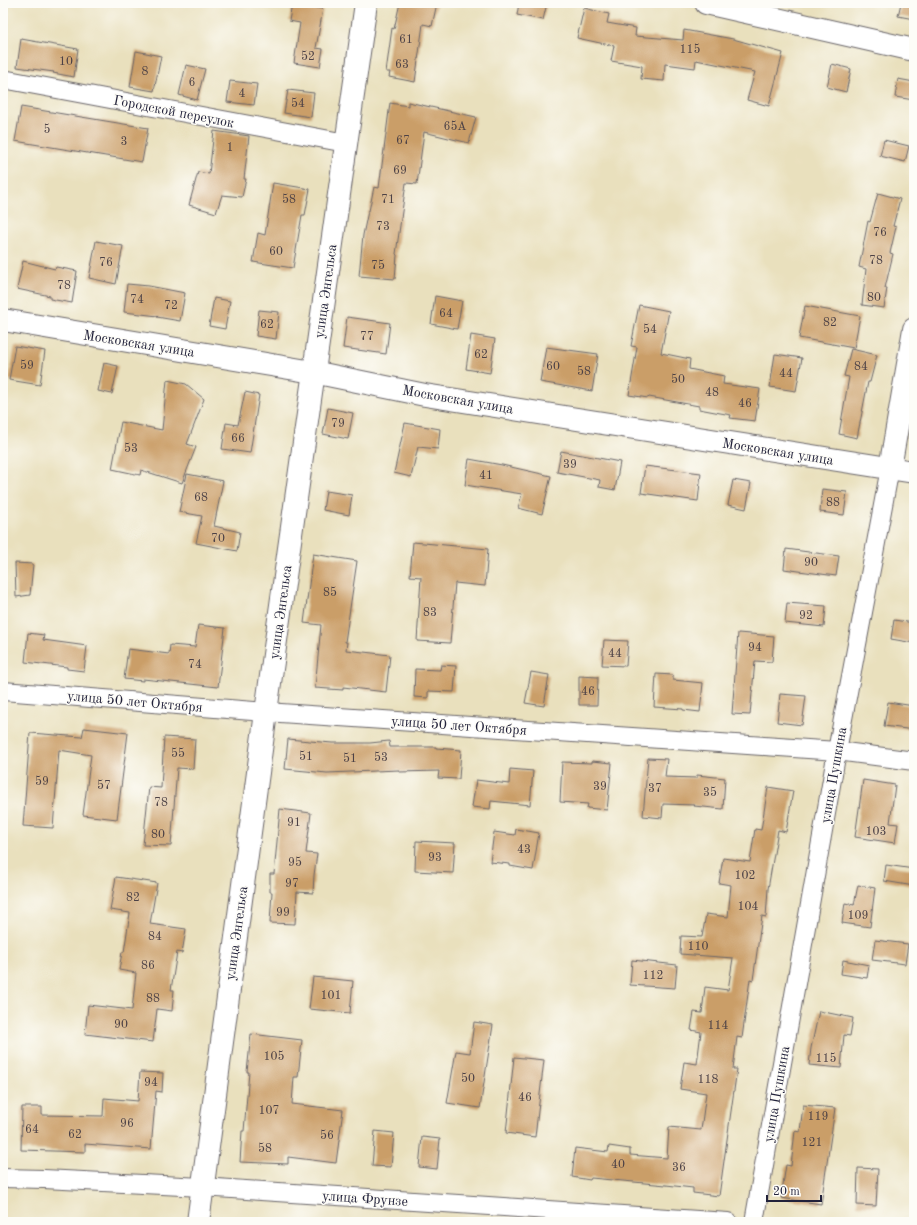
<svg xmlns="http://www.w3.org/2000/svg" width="917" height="1225" viewBox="0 0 917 1225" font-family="'Old Standard TT',serif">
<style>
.building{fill:#ca9e67}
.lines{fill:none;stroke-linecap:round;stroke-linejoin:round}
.street-casing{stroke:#686468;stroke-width:20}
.secondary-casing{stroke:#686468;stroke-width:24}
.street{stroke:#fff;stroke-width:18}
.secondary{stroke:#fff;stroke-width:22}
.labels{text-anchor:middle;stroke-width:3;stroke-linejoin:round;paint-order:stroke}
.number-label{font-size:12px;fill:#4c4146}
.street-label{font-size:14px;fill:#22223b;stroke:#fdfcf7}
</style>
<rect width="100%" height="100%" fill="#fdfcf7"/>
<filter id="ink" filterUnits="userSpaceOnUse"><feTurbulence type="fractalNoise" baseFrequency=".025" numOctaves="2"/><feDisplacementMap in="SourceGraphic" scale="8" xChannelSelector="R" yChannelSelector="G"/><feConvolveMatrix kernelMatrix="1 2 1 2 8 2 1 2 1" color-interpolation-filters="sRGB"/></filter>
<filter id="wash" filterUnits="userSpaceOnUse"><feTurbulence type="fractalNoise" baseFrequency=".012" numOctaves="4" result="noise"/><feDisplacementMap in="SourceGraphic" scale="16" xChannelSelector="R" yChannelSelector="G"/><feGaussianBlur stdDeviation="0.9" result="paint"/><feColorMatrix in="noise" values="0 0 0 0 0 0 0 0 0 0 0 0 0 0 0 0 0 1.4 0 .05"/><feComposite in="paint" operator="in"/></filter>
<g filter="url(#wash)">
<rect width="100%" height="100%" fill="#e9e0bd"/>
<g id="blocks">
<g class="building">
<polygon points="400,3 437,3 432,26 423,24 415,82 389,77 390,72 386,72 392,28 394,29"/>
<polygon points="519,3 547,3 543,20 517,15"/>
<polygon points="901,3 914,3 914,19 898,16"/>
<polygon points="292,4 323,9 316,48 323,49 320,67 294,63 300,23 289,21"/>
<polygon points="584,8 609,14 607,23 636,28 635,36 683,40 684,30 733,39 783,53 769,106 747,100 755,72 696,60 695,68 665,64 664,81 641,79 642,66 611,61 614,46 577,38"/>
<polygon points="21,39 78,49 74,77 53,73 54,72 17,67"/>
<polygon points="136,51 161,56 154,91 130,87"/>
<polygon points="832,64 851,69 846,92 827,87"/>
<polygon points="186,65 205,69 197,100 179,95"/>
<polygon points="898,79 914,82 914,100 895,97"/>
<polygon points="230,81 257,84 254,105 227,102"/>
<polygon points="288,90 314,93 311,117 284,113"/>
<polygon points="408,102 476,117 469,143 424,132 417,184 406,183 396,254 397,255 395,279 359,276 363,235 368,211 369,211 374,187 379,188 390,103 408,106"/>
<polygon points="21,107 148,128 142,162 15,141"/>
<polygon points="214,131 249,136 244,179 246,179 242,197 222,195 216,213 189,205 198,172 209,174"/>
<polygon points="884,140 909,146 905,162 880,156"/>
<polygon points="273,183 310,189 305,215 302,215 293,268 253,262 258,233 265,235"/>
<polygon points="878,193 900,199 893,226 896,227 890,253 893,254 885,288 887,288 884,308 862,305 866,269 859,267 868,221 870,222"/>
<polygon points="96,241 123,246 116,284 89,278"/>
<polygon points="23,261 55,269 56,267 77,271 72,303 50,299 50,296 17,289"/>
<polygon points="127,284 149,286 185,293 180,321 157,317 158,316 124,312"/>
<polygon points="435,296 462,301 457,329 431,324"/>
<polygon points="214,298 230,301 225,329 209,326"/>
<polygon points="639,305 669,311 661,353 690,359 689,369 724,376 723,384 760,389 755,421 730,418 731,415 699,409 699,406 649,397 648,398 629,395 637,347 631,346"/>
<polygon points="805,306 860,316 854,348 799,338"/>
<polygon points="259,310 279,312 276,339 256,336"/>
<polygon points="347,317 390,323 386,354 343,348"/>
<polygon points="471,335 495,339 490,373 466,369"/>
<polygon points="15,346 45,351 40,385 9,380"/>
<polygon points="546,347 598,354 592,391 540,382"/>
<polygon points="851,349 877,355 870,382 868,382 857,438 839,434 849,377 844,376"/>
<polygon points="775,354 802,358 796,391 770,387"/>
<polygon points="104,363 118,366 112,394 98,391"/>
<polygon points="167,380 186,384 204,399 187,444 196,447 182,483 141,470 140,475 112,469 121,422 162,430"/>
<polygon points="245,392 259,395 250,453 222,449 226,423 238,425"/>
<polygon points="328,408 353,413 348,439 323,434"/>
<polygon points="405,423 440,429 438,449 418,447 411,477 394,473"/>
<polygon points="561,451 620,462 615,490 599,487 600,480 557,472"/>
<polygon points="469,459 502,465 551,476 542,514 518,508 522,494 465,485"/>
<polygon points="645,466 701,473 698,501 641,493"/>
<polygon points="187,474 223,481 214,526 240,532 237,551 196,543 202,516 179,512"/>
<polygon points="733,480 751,483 746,509 728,505"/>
<polygon points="822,489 847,492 844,515 820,512"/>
<polygon points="326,491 352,495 349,515 323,510"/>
<polygon points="413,542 488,549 485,586 455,583 450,643 417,641 421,577 410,576"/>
<polygon points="786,549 839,556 836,576 784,569"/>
<polygon points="313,554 357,561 345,642 347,642 346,650 390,655 386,692 343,687 343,690 315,688 321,625 304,623"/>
<polygon points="15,563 33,564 30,595 16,597"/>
<polygon points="787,603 826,606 824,627 785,623"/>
<polygon points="894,620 914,623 914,643 891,639"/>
<polygon points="198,625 225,628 218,687 143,679 143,681 124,679 128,649 169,654 170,645 195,647"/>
<polygon points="28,633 44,635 43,640 87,646 84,671 67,669 67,667 25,662"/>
<polygon points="738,633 774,636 772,662 755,661 750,715 732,714"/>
<polygon points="604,640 628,641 626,666 602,665"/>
<polygon points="441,665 456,666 454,692 428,691 428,698 414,697 415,669 440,670"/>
<polygon points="531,672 549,675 544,706 525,703"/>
<polygon points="656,674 673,675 673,680 703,683 700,712 683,710 683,709 654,707"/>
<polygon points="579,676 598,677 597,705 579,705"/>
<polygon points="780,694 806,696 802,725 777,722"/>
<polygon points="888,702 914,706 914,730 884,726"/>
<polygon points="84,728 128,733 117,819 83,815 91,755 59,750 53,828 23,826 30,733 82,737"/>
<polygon points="164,737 195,739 193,769 177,768 171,846 143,845 149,787 161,788"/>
<polygon points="288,739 332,743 370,743 389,741 390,747 436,747 436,748 461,750 459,779 438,778 439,771 399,772 399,770 327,773 285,769"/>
<polygon points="648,758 667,759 665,777 697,778 697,775 725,778 723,809 694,806 695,805 663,804 662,818 643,816"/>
<polygon points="592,761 612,763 607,810 587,808 588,804 560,802 562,762 592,763"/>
<polygon points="510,769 533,771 530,805 491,801 490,809 472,807 476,780 509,784"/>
<polygon points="863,780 895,785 890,823 898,824 895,843 855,837"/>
<polygon points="768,787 793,791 786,832 778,830 768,889 766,917 762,916 753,980 750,979 742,1038 737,1037 733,1069 737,1069 719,1196 693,1193 693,1188 666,1185 591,1178 590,1180 572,1177 575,1148 608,1152 609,1146 630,1149 630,1155 667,1158 669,1127 701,1130 706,1093 680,1089 684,1062 697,1064 701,1032 691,1030 694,1012 702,1013 705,987 728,990 733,958 680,954 681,936 702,937 706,914 728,917 731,885 719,883 723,858 750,862 755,829 761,830"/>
<polygon points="280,809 311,813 306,853 317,854 314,875 313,893 297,892 295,924 270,923 272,892 270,892 270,874 274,874"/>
<polygon points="516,829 539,833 533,870 510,866 510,864 490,862 494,832 515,835"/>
<polygon points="416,841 455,843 453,873 415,871"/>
<polygon points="886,865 914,869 914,886 884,881"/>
<polygon points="116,877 157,883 150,924 186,929 182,953 177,952 171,990 174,990 172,1011 157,1009 153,1042 85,1034 88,1005 132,1010 136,973 119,970 122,952 124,952 130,913 110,910"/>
<polygon points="858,885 875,888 870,927 842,923 845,903 854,905"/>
<polygon points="875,940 908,944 905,964 872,960"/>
<polygon points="632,960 677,965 675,988 630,985"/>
<polygon points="843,960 869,965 867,978 841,974"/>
<polygon points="313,977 353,981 350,1013 309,1009"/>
<polygon points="819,1011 853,1018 850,1036 844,1035 841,1068 809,1065 811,1048"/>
<polygon points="474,1022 493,1025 480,1108 447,1103 456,1051 470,1053"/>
<polygon points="251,1034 302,1040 298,1077 294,1077 292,1104 343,1110 336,1163 288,1157 288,1164 240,1162 242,1131 244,1131 249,1072 247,1072"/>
<polygon points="514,1057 544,1060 535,1137 506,1133"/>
<polygon points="140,1072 163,1073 162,1092 156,1091 151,1149 85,1144 85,1152 21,1150 22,1107 42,1107 42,1115 103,1116 104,1098 138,1101"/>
<polygon points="803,1105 835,1108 821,1204 781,1198 786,1165 791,1166 795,1131 800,1132"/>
<polygon points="375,1131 394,1133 391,1167 372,1166"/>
<polygon points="422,1137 440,1139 437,1169 419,1167"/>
<polygon points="858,1168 878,1169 876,1206 857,1205"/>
</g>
</g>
</g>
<g filter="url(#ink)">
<use href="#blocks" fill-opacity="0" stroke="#686468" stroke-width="1"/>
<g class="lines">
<defs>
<g id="street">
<polyline points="3,79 346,143"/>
<polyline points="3,691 266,712 837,751 914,761"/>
<polyline points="3,1178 44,1179 202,1187 728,1222"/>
<polyline points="754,1222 837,751 890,468"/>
</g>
<g id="secondary">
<polyline points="706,3 914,50"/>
<polyline points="3,320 313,372 425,395 914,472"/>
<polyline points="890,468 914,329"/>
<polyline points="198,1222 269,690 366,3"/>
</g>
</defs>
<use href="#street" class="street-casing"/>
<use href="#secondary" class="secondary-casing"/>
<use href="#street" class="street"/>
<use href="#secondary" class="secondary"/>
</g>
</g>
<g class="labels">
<g class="number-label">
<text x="406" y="43">61</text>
<text x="690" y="53">115</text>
<text x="308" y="60">52</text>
<text x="66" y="65">10</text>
<text x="402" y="68">63</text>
<text x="145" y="75">8</text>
<text x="192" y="86">6</text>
<text x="242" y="97">4</text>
<text x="298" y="107">54</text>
<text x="455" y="130">65А</text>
<text x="47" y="133">5</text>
<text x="403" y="144">67</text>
<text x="124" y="145">3</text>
<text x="230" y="151">1</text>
<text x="400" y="174">69</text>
<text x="289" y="203">58</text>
<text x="388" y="203">71</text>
<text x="383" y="230">73</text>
<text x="880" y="236">76</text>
<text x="276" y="255">60</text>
<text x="876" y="264">78</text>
<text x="106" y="266">76</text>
<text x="378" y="269">75</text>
<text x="64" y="289">78</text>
<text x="874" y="301">80</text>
<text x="137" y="303">74</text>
<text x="171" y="309">72</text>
<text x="446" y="317">64</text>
<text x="830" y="326">82</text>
<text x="267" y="328">62</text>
<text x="650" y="333">54</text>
<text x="367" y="340">77</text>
<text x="481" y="358">62</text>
<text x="27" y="369">59</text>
<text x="553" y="370">60</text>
<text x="861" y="370">84</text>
<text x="584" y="375">58</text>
<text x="786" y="377">44</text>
<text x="678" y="383">50</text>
<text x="712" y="396">48</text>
<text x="745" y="407">46</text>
<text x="338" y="427">79</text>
<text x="238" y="442">66</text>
<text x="131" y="452">53</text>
<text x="570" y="468">39</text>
<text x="486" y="479">41</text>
<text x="201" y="501">68</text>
<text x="833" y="506">88</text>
<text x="218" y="542">70</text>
<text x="811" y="566">90</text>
<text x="330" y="596">85</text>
<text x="430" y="616">83</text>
<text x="806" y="619">92</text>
<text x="755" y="651">94</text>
<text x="615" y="657">44</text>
<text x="195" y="668">74</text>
<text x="588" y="695">46</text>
<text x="178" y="757">55</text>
<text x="306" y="760">51</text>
<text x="381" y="761">53</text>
<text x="350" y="762">51</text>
<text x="42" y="785">59</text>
<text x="104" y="789">57</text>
<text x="600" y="790">39</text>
<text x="655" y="792">37</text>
<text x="710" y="796">35</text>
<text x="161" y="806">78</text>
<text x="294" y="826">91</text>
<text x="876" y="835">103</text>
<text x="158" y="838">80</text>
<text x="524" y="853">43</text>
<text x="435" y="861">93</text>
<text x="295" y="866">95</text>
<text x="745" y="879">102</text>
<text x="292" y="887">97</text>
<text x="133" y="901">82</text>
<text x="748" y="910">104</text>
<text x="283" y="916">99</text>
<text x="858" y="919">109</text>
<text x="155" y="940">84</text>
<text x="698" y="950">110</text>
<text x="148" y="969">86</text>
<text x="653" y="979">112</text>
<text x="331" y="999">101</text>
<text x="153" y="1002">88</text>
<text x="121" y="1028">90</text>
<text x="718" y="1029">114</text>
<text x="274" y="1060">105</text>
<text x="826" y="1062">115</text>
<text x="468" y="1082">50</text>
<text x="708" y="1083">118</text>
<text x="151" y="1086">94</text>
<text x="525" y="1101">46</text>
<text x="269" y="1114">107</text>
<text x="818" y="1120">119</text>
<text x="127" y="1127">96</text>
<text x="32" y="1133">64</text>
<text x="75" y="1138">62</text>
<text x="327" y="1139">56</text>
<text x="812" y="1146">121</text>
<text x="265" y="1152">58</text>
<text x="618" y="1168">40</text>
<text x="679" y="1171">36</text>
</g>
<g class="street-label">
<text transform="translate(174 111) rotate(11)" y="5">Городской переулок</text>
<text transform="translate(325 291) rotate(-82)" y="5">улица Энгельса</text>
<text transform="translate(139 343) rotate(9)" y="5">Московская улица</text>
<text transform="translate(458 399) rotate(10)" y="5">Московская улица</text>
<text transform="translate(778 451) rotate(9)" y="5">Московская улица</text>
<text transform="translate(280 612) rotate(-82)" y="5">улица Энгельса</text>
<text transform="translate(135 701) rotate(5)" y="5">улица 50 лет Октября</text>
<text transform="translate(459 725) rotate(4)" y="5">улица 50 лет Октября</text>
<text transform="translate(833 775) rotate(-80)" y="5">улица Пушкина</text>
<text transform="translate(236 933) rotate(-82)" y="5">улица Энгельса</text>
<text transform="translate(776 1094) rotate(-80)" y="5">улица Пушкина</text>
<text transform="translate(365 1198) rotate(4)" y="5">улица Фрунзе</text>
</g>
</g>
<rect width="917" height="1225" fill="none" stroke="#fdfcf7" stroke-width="16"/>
<path d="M767 1195v6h54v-6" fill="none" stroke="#22223b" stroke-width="2"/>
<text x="773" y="1195" font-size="12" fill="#22223b" stroke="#fdfcf7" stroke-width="3" paint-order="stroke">20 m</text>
</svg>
